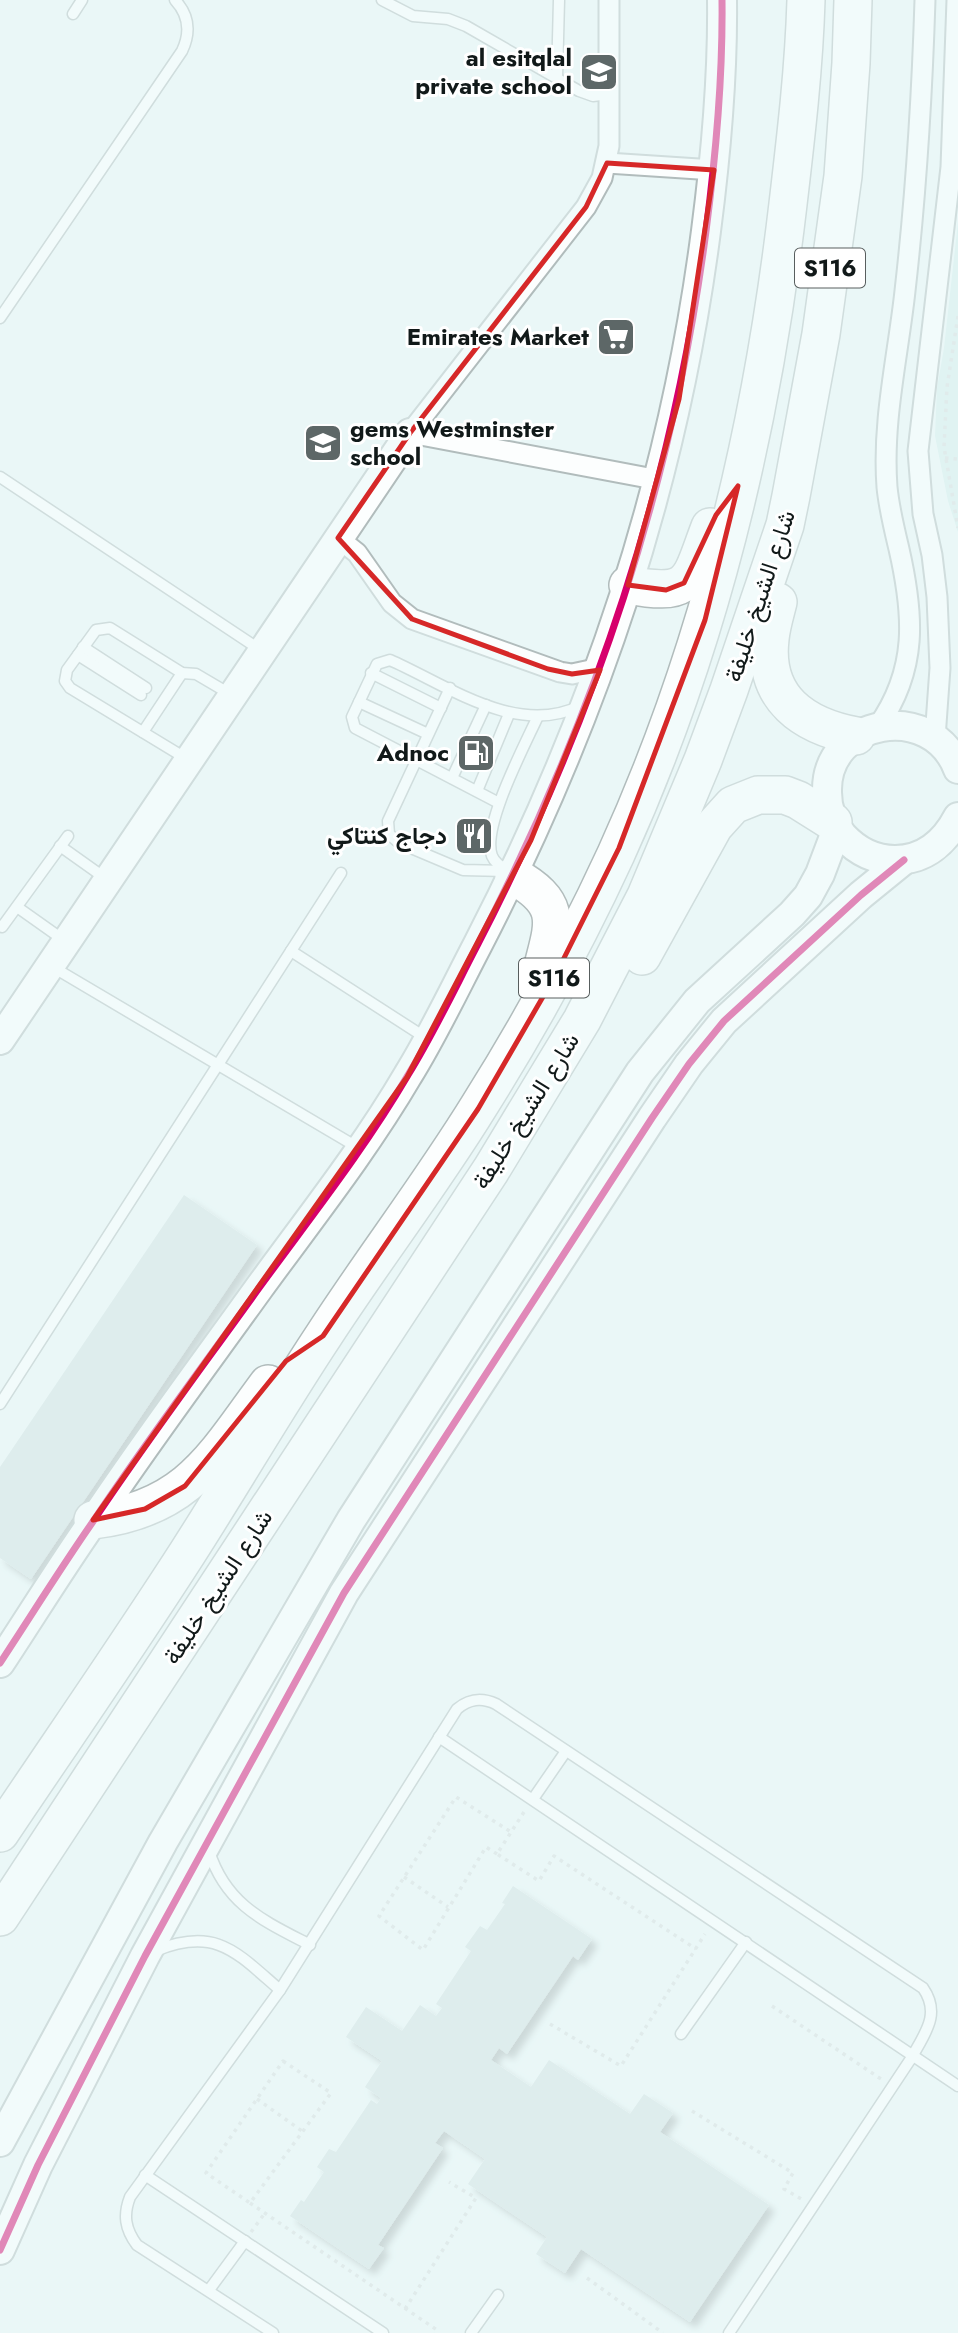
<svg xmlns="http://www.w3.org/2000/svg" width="958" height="2333" viewBox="0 0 958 2333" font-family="Jost,Vazirmatn,sans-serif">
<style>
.built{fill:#d5edec}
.building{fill:#d1dfdf;filter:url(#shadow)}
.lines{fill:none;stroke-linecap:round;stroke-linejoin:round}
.lane-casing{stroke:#b1bcbc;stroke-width:13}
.street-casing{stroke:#b1bcbc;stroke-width:23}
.secondary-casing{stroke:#b1bcbc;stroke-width:32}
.highway-casing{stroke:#b1bcbc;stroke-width:40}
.path{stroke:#d6dbdb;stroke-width:3.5;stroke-dasharray:3.5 5;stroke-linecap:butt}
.lane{stroke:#fcfefe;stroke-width:10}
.street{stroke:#fcfefe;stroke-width:19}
.secondary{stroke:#fcfefe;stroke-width:28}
.highway{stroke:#fcfefe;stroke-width:37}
.cycleway-casing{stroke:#fff;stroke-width:11}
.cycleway{stroke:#d6006c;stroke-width:7}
.marked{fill:none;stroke:#d62828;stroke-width:5;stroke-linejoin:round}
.labels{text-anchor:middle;stroke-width:6;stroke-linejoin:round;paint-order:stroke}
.shield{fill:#fff;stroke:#585e5e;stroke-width:2}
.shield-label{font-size:23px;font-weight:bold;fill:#111919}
.poi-label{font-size:24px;font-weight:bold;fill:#111919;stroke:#fff;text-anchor:end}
.street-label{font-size:24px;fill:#111919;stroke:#fff}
</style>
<defs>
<filter id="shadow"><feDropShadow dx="6" dy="6" stdDeviation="3.5" flood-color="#0004"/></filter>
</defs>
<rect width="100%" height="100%" fill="#eaf7f7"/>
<polygon class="built" points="958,222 958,532 948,501 935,436 937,388 944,348"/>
<g class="building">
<polygon points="184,1195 257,1245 31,1579 0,1558 0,1467"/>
<polygon points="513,1886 592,1939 578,1960 573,1956 507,2054 499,2048 491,2060 531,2087 549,2060 630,2114 644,2094 673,2113 660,2132 769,2205 690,2322 581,2249 565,2273 536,2254 547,2237 468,2184 485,2159 444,2131 435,2143 443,2148 378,2245 384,2248 369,2269 290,2216 301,2200 304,2202 324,2172 317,2167 329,2149 336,2152 371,2100 377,2104 381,2098 365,2087 382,2061 346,2037 366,2007 402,2031 420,2005 436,2016 442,2008 436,2004 471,1951 465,1947 480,1926 487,1930 505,1904 502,1903"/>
</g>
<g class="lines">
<defs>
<g id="lane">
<polyline points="382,0 413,16 448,19 466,26 579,91 593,96 609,94"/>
<polyline points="73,14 82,0"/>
<polyline points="557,78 559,0"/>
<path d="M0,318L182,51C191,32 189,15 175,0"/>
<polyline points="0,477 262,651"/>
<polyline points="83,647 146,688"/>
<polyline points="78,655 141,695"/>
<polyline points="371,673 441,708"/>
<polyline points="450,688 388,821 389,834 399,843 463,870 506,871"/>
<polyline points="359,702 428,734"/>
<polyline points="143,732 182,673"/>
<polyline points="187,759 70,688 65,681 67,670 96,630 110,628 182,673 196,674 230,694"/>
<polyline points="452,778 486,705"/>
<polyline points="477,791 509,714"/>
<path d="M499,803L355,728L352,717L377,664L390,660C447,685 516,737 580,706"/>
<polyline points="60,846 105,878"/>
<path d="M507,871C501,867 495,863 492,856C481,827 525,745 538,716"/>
<polyline points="17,907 65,941"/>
<polyline points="2,927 68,836"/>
<polyline points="291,951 426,1038"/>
<polyline points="51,966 357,1147"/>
<polyline points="0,1404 341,873"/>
<polyline points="439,1737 958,2086"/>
<polyline points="533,1799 566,1751"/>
<path d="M209,1851C226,1905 264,1921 310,1945"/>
<path d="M155,1951C216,1926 236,1952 280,1990"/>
<polyline points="681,2034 746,1942"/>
<polyline points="145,2175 383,2333"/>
<polyline points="209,2290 245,2241"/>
<path d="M273,2333L137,2245C125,2229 123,2215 130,2197L280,1990L457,1709C469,1699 481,1697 496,1704L923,1988C941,2014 925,2033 912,2057L729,2333"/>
<polyline points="471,2333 498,2295"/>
</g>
<g id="street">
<polyline points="609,0 609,146 602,178 586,207 410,433 659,480"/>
<polyline points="607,163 714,170"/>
<polyline points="338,538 357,553 392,603 412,619 560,672 572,674 600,668"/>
<path d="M878,726C918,669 914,615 899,549C894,528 889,508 887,487C882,421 898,356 905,291C916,194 922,97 925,0"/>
<polyline points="935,738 940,668 937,597 932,555 923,514 918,451 951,167 957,0"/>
</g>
<g id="secondary">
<path d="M958,769C932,700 825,718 827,792C827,808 832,823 843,836C857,851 875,860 895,860C925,860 945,842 958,817"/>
<polyline points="0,1040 410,433"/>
<path d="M0,1663C31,1616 60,1569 92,1523C145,1443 203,1366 259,1288C310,1218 364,1150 408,1075C434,1033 455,988 478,944C595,717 673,485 706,231C716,154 723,78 722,0"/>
<polyline points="0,2142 163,1842 351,1520 640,1072 697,1001 792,914 808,896 820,874 837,829"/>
<polyline points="0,2250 38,2165 145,1956 344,1593 652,1118 689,1064 724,1021 861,895 904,860"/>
</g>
<g id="highway">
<path d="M628,585C693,597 689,582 710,527"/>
<path d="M778,602C775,614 771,627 770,639C763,699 804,726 856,736"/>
<path d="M514,876C567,906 552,926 540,978"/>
<polyline points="642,956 714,826 733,805 758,795 785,795 798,800 833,822"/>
<path d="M93,1520C189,1509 215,1455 268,1384"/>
<path d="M0,1833C63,1739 127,1647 188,1552C234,1480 277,1406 324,1335C374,1258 431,1184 479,1106C530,1025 576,941 616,854C710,648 762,428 788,204C796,136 804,68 806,0"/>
<polyline points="0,1917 491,1170 582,1020 646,896 703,760 729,690 785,525 791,496 821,334 843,176 851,63 853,0"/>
</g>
</defs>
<use href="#lane" class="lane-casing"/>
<use href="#street" class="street-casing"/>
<use href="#secondary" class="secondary-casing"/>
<use href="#highway" class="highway-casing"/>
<g class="path">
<polyline points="958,316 947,387 944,447 958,528"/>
<polyline points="945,458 958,459"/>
<polyline points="524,1812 497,1854 539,1881 554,1856 696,1949"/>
<polyline points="497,1854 486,1847 423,1950 379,1916 456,1797 511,1832"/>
<polyline points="404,1877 448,1907"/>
<polyline points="772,2006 881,2079"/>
<polyline points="550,2024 621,2066 705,1934"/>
<polygon points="283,2061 331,2093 250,2203 206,2173"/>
<polyline points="257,2099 302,2131"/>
<polyline points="692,2111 793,2173 784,2189 803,2200"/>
<polyline points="250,2203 437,2330 435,2333"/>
<polyline points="251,2232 265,2213"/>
<polyline points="587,2278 663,2333"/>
<polyline points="405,2309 476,2198 449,2182"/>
</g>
<use href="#lane" class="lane"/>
<use href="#street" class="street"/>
<use href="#secondary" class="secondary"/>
<use href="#highway" class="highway"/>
<defs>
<g id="cycleway">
<path d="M0,1663C31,1616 60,1569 92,1523C145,1443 203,1366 259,1288C310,1218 364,1150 408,1075C434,1033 455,988 478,944C595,717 673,485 706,231C716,154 723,78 722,0"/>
<polyline points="0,2250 38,2165 145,1956 344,1593 652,1118 689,1064 724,1021 861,895 904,860"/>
</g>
</defs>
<use href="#cycleway" class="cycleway-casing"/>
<use href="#cycleway" class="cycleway"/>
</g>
<path d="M0 0H958V2333H0ZM607,163L714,170L679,399L628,585L666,590L684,583L716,515L738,486L705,620L619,848L555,976L478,1109L323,1336L286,1361L185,1486L145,1509L93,1520L407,1077L531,840L600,670L572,674L548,669L412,619L338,538L410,433L586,207Z" fill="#eaf7f7" fill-opacity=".55" fill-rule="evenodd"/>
<path class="marked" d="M607,163L714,170L679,399L628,585L666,590L684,583L716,515L738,486L705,620L619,848L555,976L478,1109L323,1336L286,1361L185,1486L145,1509L93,1520L407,1077L531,840L600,670L572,674L548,669L412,619L338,538L410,433L586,207Z"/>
<defs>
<symbol id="school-square" viewBox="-11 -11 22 22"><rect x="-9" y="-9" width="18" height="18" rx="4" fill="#5d6767" stroke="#fff"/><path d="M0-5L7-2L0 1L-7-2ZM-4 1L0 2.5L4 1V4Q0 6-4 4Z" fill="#fff"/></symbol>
<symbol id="supermarket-square" viewBox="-11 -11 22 22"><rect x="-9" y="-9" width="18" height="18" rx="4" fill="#5d6767" stroke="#fff"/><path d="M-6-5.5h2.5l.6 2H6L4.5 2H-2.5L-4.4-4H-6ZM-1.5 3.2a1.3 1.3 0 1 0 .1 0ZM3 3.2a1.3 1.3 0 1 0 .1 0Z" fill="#fff"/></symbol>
<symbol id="fuel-square" viewBox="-11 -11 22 22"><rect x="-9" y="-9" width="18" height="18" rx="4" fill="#5d6767" stroke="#fff"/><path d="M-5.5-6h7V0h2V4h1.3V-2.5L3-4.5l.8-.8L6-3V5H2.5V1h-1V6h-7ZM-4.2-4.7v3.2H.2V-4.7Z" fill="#fff"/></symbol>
<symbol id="restaurant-square" viewBox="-11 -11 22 22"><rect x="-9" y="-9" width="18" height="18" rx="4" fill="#5d6767" stroke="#fff"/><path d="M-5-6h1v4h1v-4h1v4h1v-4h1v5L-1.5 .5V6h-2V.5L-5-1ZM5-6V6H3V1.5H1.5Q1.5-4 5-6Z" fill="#fff"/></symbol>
</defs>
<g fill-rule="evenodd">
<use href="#school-square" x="577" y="50" width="44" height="44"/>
<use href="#supermarket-square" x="594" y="315" width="44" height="44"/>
<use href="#school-square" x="301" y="421" width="44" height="44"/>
<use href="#fuel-square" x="454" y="731" width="44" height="44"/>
<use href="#restaurant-square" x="452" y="814" width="44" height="44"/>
</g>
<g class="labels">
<g class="shield">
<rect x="795" y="248.5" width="70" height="39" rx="5"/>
<rect x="519" y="958.5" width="70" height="39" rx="5"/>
</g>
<g class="shield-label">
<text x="830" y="276">S116</text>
<text x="554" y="986">S116</text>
</g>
<g class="poi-label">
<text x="572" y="66">al esitqlal<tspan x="572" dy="28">private school</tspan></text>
<text x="589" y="345">Emirates Market</text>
<text x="350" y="437" text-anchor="start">gems Westminster<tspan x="350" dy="28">school</tspan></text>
<text x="449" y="761">Adnoc</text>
<text x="447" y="844">دجاج كنتاكي</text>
</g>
<g class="street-label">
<text transform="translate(760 596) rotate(-72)" y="8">شارع الشيخ خليفة</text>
<text transform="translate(526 1111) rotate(-58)" y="8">شارع الشيخ خليفة</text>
<text transform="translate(218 1587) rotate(-57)" y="8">شارع الشيخ خليفة</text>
</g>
</g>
</svg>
